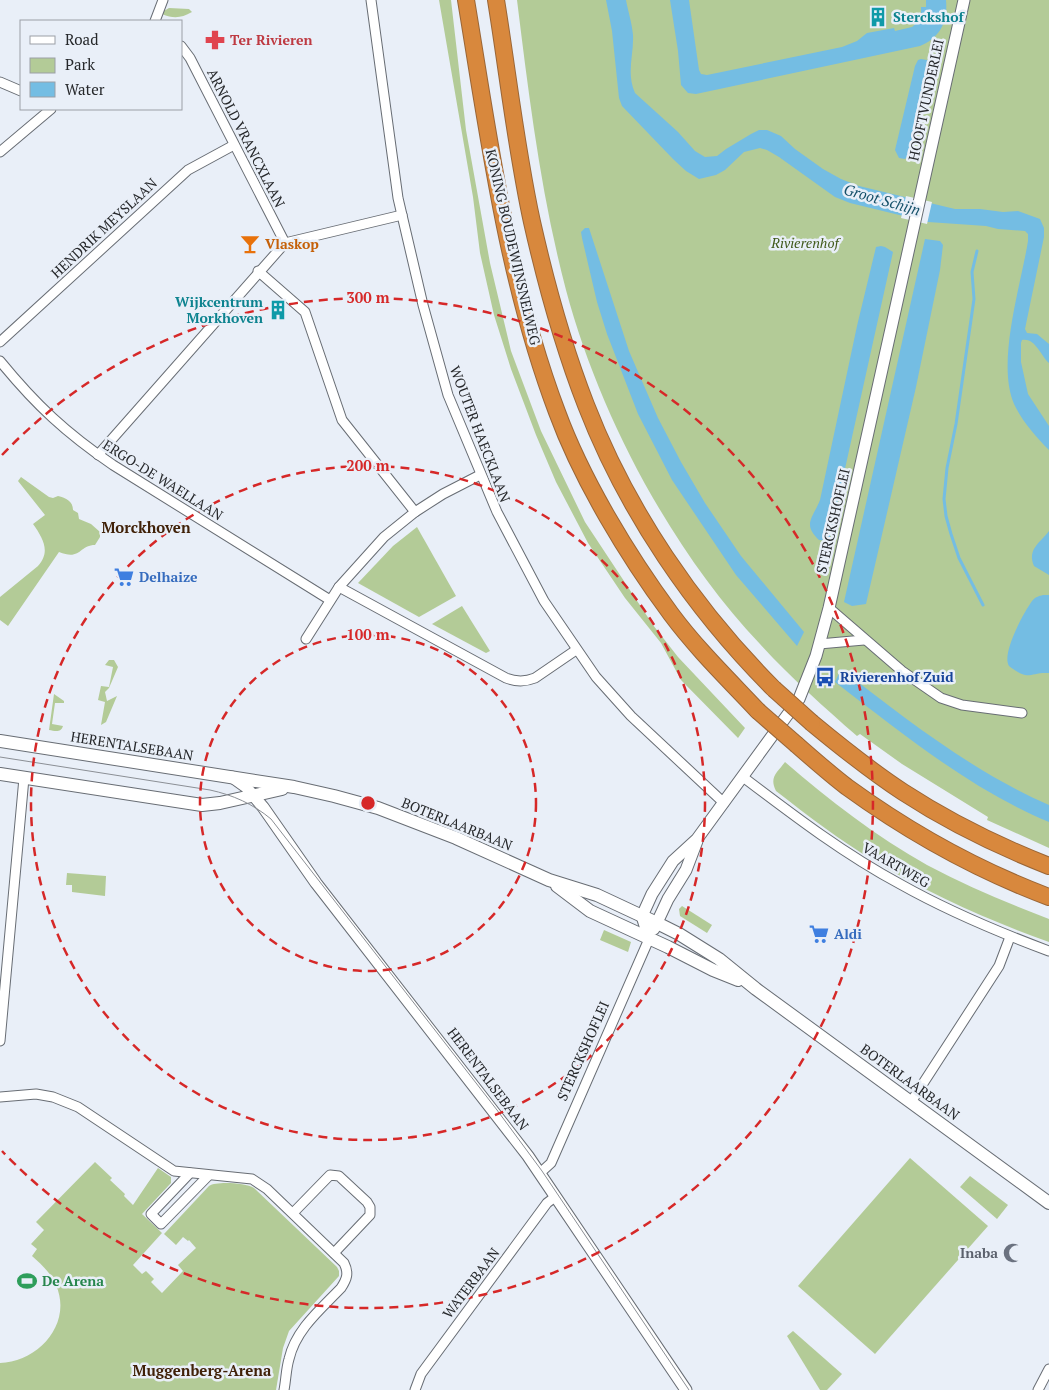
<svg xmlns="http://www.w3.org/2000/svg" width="1049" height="1390" viewBox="0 0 1049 1390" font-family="'PT Serif',serif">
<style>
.green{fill:#b3cb97}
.water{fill:#74bde3}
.pier{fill:#e9eff8}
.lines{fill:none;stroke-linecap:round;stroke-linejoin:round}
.stream{stroke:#74bde3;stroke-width:3}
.minor-casing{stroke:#686d74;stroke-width:11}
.tertiary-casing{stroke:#686d74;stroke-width:13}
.secondary-casing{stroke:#686d74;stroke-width:14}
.motorway-casing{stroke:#9a6637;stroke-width:18}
.minor{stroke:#fff;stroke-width:9}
.tertiary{stroke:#fff;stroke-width:11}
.secondary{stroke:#fff;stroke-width:12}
.motorway{stroke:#d8883d;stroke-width:16}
.tram{stroke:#8b8f95;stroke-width:1}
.motorway-bridge-casing{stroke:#9a6637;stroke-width:18;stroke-linecap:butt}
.motorway-bridge{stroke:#d8883d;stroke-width:16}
.ring{fill:none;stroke:#d62828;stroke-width:2.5;stroke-dasharray:9 6}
.labels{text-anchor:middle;stroke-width:5;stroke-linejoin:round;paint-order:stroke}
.culture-label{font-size:14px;font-weight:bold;fill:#0d838f;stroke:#e9eff8;text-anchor:start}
.health-label{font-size:14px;font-weight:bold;fill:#be3a42;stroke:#e9eff8;text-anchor:start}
.street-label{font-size:14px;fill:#26282b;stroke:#e9eff8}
.park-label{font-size:14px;font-style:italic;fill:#3f5918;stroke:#e9eff8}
.food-label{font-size:14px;font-weight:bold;fill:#c56008;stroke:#e9eff8;text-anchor:start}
.shop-label{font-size:14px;font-weight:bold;fill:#366cbe;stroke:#e9eff8;text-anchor:start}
.transit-label{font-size:14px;font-weight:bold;fill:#164399;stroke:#e9eff8;text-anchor:start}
.worship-label{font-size:14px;font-weight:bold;fill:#5b616d;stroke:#e9eff8;text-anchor:end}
.leisure-label{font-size:14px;font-weight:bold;fill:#27864d;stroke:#e9eff8;text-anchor:start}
.water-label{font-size:15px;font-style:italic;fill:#155069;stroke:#e9eff8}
.neighbourhood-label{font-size:15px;font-weight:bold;fill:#402108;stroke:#e9eff8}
.centre{fill:#d62828;stroke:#e9eff8;stroke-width:2.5}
.ring-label{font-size:15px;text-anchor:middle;font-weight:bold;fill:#d62828;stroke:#e9eff8;stroke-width:5;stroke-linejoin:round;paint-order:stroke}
</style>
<rect width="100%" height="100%" fill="#e9eff8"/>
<g class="green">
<polygon points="439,0 451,0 466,130 490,263 511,351 541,431 585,522 653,625 678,657 745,728 738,738 681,680 661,643 625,598 588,543 556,482 536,435 511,369 494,315 480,253 473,197"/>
<path d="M517,0H1049V848L987,820L988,817L902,764L860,734L857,736C824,707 790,677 760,644C671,550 599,414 566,290C541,195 529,97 517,0Z"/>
<path d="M169,8L189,9L192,12C181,18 174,19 162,14V12Z"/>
<path d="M21,477L49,497L53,498L58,496C66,498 73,501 73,510L78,513L79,519L91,524L100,532V537L95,545C79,545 81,561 59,552L8,626L0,620V597L38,566C51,552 43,538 33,524L45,515L18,481Z"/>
<polygon points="417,527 456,596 419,617 358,583 393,546"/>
<polygon points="462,606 490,651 486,653 432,624"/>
<polygon points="109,660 114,660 118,667 109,688 105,692 107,701 117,696 106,722 101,725 105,702 98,700 101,686 109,687 113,667 105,665"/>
<path d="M54,694L64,701V703H55L52,724L63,726C61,733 55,731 49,730Z"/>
<path d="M785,762C829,800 877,837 927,865C967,886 1007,903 1049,919V942C990,921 930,894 876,862C841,841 808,816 776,791C769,777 777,773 785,762Z"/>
<polygon points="67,873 106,876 105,896 72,892 72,885 66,885"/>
<polygon points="682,906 712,925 707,933 680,916 679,909"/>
<polygon points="604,930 631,942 628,952 600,940"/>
<polygon points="910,1158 988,1226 875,1354 798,1286"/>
<path d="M95,1162L112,1178L110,1180L125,1194L124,1196L133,1205L158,1168L171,1177V1183L142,1214L162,1233L133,1265L142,1274L146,1271L154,1279L151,1282L162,1293L183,1271L178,1265L196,1248L189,1240L188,1241L183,1237L176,1245L164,1234L209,1186C217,1181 245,1183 254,1188L337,1267L339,1271V1276L289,1331L283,1348L276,1390H0V1363C38,1362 73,1324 56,1285C51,1273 41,1264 32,1256L37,1249L31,1244L44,1230L36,1222Z"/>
<polygon points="970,1176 1008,1205 997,1219 960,1187"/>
<polygon points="793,1331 842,1374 827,1390 820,1390 787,1336"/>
</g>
<g class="water">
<path d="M606,0H626C628,11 632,23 633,35C634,55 626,73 635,93L678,132L695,151L705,157L717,156L726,149L751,134L759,130H767L781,136L795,149L823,169L841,179L859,186L955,209H980L1003,212L1018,211L1040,219L1044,228V237L1025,329L1027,333L1037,334L1049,344V363C1041,356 1035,337 1022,340L1021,343V362L1028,394L1049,426V450C1036,437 1022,421 1014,404C996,362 1021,285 1028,241V234L1025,231L998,229L986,226L928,222L850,203L835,197L779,157L767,150L760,148L744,152L725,170L716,175L699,179L686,171L673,159L622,106L619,98L612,31Z"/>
<path d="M670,0H689L699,70L701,74L707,75L842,47L857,41L867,33L894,28L895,31L912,27L919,21V18L921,17V7H926V0H946C948,22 940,38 920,46L696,94L688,93L681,85L678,51Z"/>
<polygon points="921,59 927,60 929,67 909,155 905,159 899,158 895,150 915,66 918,60"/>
<polygon points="585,228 589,228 629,351 658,418 681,462 705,503 741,556 804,632 797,646 736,575 672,480 638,414 607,334 597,302 582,238 581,232"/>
<polygon points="925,239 940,241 943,245 940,270 916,387 866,604 852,606 844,602"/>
<path d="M881,246L885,247L893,252L829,541L819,540C802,524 813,518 820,500L857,326L876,247Z"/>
<path d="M1049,531V575L1034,566C1027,549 1040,543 1049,531Z"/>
<path d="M1043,595H1049V673C1028,672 1030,682 1009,666C1001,654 1024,612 1032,601C1035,597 1039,596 1043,595Z"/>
<path d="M841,669C906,719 973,772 1049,805V822C970,789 903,734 835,682Z"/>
</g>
<polygon class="pier" points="906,196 932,202 927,224 901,218"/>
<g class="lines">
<polyline class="stream" points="977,251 972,272 974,299 956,424 947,468 944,499 946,516 951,534 959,558 983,605"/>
<defs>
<g id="minor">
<polyline points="371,0 398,198 423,305 448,395 497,512 544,601 596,677 631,716 724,803"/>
<polyline points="155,21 163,0"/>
<polyline points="181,46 190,58 285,243"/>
<polyline points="0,82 21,91"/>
<polyline points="0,152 51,109"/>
<polyline points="258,271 305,312 342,420 415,512"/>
<polyline points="0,342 188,170 234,145"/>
<path d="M0,361C36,405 66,433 113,465L330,600"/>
<polyline points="98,455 285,243 402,215"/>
<path d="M339,587L506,678C516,682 525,682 535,678L576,650"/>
<polyline points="829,608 902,671 941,698 962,705 1022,713"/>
<polyline points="306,639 339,587 384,537 415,512 443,494 480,475"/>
<polyline points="819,644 864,640"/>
<path d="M743,777C793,815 844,854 900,884C948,911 998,932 1049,951"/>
<polyline points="0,1041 24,778"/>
<path d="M0,1097L36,1094L53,1097L78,1107L174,1171L252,1179L267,1189L344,1263C349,1273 347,1279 341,1288C321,1309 296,1329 289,1359C286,1369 286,1380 284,1390"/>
<polyline points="911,1102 999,966 1010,937"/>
<polyline points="190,1173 151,1214 161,1224 208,1176"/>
<polyline points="540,1173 551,1163 649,939"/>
<polyline points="293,1213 330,1175 339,1176 367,1202 370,1207 370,1215 334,1253"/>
<polyline points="415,1390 421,1374 547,1203 555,1197"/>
<polyline points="1038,1390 1049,1369"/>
</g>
<g id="tertiary">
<polyline points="232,777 246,787 263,807 316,883 528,1156 686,1390"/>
<polyline points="654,929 668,899 686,870 697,841"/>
<polyline points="649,939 642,916 652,894 673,861 697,839 799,699 816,656 829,608 853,500 964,0"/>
</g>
<g id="secondary">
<polyline points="0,741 294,787 334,796 378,808 456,838 549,880 597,895 657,923 679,934 719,959 756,989 1049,1203"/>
<polyline points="0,774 202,805 220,803 282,789"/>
<polyline points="557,886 590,911 668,947 713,970 738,980"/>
</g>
<g id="motorway">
<path d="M466,0C489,138 507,280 557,412C582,480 628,556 671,614C697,649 728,679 758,711"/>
<path d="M496,0C508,74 516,149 532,222C546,284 563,346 586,405C627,511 694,609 774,689"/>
<path d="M812,723C841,747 871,771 903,792C949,822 998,846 1049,866"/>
<path d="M797,745C813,759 830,774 847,787C909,832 977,870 1049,897"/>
</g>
</defs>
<use href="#minor" class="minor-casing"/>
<use href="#tertiary" class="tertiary-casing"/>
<use href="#secondary" class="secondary-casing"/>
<use href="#motorway" class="motorway-casing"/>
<use href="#minor" class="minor"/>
<use href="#tertiary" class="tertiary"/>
<use href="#secondary" class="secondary"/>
<use href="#motorway" class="motorway"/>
<path class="tram" d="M0,757L210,790C233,795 253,804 271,819L497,1110L542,1171L689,1390"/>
<defs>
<g id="motorway-bridge">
<polyline points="774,689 812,723"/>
<polyline points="758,711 797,745"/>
</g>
</defs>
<use href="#motorway-bridge" class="motorway-bridge-casing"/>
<use href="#motorway-bridge" class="motorway-bridge"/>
</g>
<g class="ring">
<circle cx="368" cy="803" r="168"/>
<circle cx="368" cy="803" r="337"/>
<path d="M2 455A505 505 0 1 1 2 1151"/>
</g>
<defs>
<symbol id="building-bare" viewBox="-9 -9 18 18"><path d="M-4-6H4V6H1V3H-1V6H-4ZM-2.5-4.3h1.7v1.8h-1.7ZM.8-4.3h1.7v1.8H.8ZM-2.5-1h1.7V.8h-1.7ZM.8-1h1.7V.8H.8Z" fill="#0f9aa8" stroke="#e9eff8" stroke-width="2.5" paint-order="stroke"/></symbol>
<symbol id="pharmacy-bare" viewBox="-9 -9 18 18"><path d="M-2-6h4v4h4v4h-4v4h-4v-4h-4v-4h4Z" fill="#e0444e" stroke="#e9eff8" stroke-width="2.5" paint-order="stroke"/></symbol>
<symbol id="bar-bare" viewBox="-9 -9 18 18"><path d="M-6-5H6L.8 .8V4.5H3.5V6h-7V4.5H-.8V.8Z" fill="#e8710a" stroke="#e9eff8" stroke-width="2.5" paint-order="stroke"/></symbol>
<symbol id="supermarket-bare" viewBox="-9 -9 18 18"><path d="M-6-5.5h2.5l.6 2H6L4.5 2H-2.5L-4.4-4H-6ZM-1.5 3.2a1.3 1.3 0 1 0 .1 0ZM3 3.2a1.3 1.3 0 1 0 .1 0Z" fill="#3f7fe0" stroke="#e9eff8" stroke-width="2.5" paint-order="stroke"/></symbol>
<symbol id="bus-bare" viewBox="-9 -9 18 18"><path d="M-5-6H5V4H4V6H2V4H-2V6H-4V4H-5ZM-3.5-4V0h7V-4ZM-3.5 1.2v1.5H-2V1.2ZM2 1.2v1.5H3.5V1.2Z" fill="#1a4fb4" stroke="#e9eff8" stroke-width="2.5" paint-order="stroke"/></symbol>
<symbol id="mosque-bare" viewBox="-9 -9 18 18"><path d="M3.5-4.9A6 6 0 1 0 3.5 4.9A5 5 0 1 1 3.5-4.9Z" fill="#6b7280" stroke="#e9eff8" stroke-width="2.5" paint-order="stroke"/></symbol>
<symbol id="stadium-bare" viewBox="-9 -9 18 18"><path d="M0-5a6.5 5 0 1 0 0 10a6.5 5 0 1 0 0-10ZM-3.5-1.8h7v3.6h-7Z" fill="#2e9e5b" stroke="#e9eff8" stroke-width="2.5" paint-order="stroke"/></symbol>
</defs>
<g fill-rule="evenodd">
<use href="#building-bare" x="864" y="3" width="28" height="28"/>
<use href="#pharmacy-bare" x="201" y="26" width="28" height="28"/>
<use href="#bar-bare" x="236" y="230" width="28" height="28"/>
<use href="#building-bare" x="264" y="296" width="28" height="28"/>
<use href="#supermarket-bare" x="110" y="563" width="28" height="28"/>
<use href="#bus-bare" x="811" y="663" width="28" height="28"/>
<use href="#supermarket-bare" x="805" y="920" width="28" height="28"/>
<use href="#mosque-bare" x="999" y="1239" width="28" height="28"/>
<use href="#stadium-bare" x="13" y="1267" width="28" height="28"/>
</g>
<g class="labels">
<g class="culture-label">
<text x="893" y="22">Sterckshof</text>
<text x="263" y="307" text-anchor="end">Wijkcentrum<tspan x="263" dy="16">Morkhoven</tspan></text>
</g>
<g class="health-label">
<text x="230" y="45">Ter Rivieren</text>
</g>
<g class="street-label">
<text transform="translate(926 100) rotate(-78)" y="5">HOOFTVUNDERLEI</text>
<text transform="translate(246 138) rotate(63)" y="5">ARNOLD VRANCXLAAN</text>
<text transform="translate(104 228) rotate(-43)" y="5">HENDRIK MEYSLAAN</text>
<text transform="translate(513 247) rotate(77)" y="5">KONING BOUDEWIJNSNELWEG</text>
<text transform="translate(480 434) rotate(69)" y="5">WOUTER HAECKLAAN</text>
<text transform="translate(163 480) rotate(32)" y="5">ERGO-DE WAELLAAN</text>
<text transform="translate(833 521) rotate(-77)" y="5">STERCKSHOFLEI</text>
<text transform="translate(132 746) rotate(9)" y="5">HERENTALSEBAAN</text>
<text transform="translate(457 824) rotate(22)" y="5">BOTERLAARBAAN</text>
<text transform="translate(896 865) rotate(30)" y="5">VAARTWEG</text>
<text transform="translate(583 1051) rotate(-66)" y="5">STERCKSHOFLEI</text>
<text transform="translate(488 1079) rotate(53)" y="5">HERENTALSEBAAN</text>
<text transform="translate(910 1082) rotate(36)" y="5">BOTERLAARBAAN</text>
<text transform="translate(471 1283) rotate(-53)" y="5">WATERBAAN</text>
</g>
<g class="park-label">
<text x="805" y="248">Rivierenhof</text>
</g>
<g class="food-label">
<text x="265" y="249">Vlaskop</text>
</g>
<g class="shop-label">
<text x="139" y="582">Delhaize</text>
<text x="834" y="939">Aldi</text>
</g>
<g class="transit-label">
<text x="840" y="682">Rivierenhof Zuid</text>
</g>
<g class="worship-label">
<text x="998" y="1258">Inaba</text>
</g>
<g class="leisure-label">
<text x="42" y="1286">De Arena</text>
</g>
<g class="water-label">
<text transform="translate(882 200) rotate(16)" y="5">Groot Schijn</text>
</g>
<g class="neighbourhood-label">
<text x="146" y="533">Morckhoven</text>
<text x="202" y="1376">Muggenberg-Arena</text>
</g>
</g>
<circle cx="368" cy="803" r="8" class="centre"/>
<g class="ring-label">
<text x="368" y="303">300 m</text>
<text x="368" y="471">200 m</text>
<text x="368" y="640">100 m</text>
</g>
<rect x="20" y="20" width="162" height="90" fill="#e9eff8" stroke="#9b9fa6"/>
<rect x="30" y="36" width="25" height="8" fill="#ffffff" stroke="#9b9fa6"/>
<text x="65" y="45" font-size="15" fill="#26282b">Road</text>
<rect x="30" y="58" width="25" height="15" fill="#b3cb97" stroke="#9b9fa6"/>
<text x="65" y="70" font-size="15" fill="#26282b">Park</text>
<rect x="30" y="82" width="25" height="15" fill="#74bde3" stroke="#9b9fa6"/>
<text x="65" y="95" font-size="15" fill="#26282b">Water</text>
</svg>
